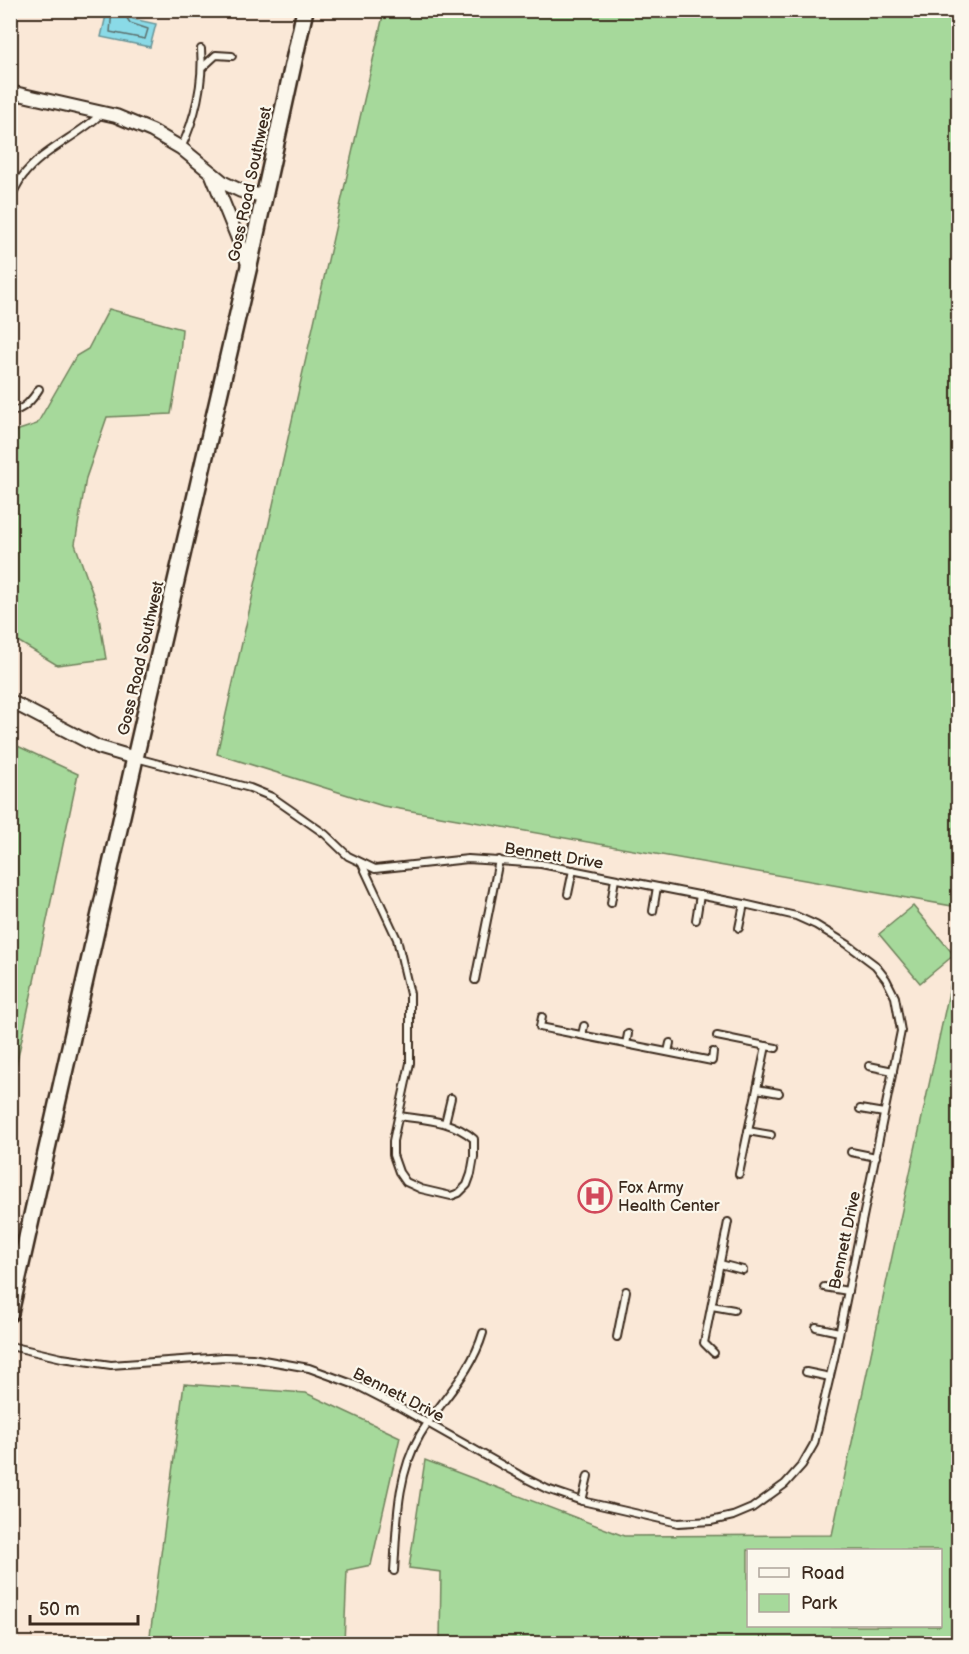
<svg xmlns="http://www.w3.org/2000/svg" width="969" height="1654" viewBox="0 0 969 1654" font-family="'Balsamiq Sans',sans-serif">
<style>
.green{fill:#a6d99b;stroke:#70825c;stroke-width:1.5;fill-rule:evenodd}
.water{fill:#8adae7;stroke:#6a9497;stroke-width:1.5}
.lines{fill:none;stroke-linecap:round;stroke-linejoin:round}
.shore{stroke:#5b706e;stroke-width:1.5}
.service-casing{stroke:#3b2a1e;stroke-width:10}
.minor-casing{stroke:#3b2a1e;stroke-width:16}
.tertiary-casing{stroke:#3b2a1e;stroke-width:20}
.service{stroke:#fbf7ec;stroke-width:6}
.minor{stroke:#fbf7ec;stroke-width:12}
.tertiary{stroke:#fbf7ec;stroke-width:15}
.labels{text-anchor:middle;stroke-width:4.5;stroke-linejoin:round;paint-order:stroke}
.street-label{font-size:16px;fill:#3b2a1e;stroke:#fbf7ec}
.poi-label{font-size:16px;fill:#3b2a1e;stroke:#fbf7ec;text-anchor:start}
</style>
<rect width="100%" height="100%" fill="#fae8d7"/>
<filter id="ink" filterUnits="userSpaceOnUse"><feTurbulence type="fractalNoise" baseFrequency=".0167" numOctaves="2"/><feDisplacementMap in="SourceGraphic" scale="12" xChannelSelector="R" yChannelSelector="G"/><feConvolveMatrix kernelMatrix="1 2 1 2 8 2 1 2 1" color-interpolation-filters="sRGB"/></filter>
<g filter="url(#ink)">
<g class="green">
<polygon points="384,11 958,11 958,907 383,806 217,754"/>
<polygon points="109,309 182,329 179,368 171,414 107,417 86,478 75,544 97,606 106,659 57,665 11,637 11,436 19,430 37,424 76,356 88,349"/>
<polygon points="11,743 78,774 11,1090"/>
<polygon points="913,906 954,955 920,983 879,934"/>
<path d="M958,950V1643H440L441,1572L409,1568L425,1460L624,1536L832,1535ZM940,1550V1626H748V1550Z"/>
<polygon points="184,1384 306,1393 400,1437 371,1565 347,1570 344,1643 149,1643"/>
</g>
<polygon class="water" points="107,11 135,11 133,19 156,24 150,47 101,37"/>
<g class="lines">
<polyline class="shore" points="112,10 110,32 145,39 148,29 130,23 127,18 129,10"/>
<defs>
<g id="service">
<polyline points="203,67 216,55 232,56"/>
<path d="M181,148C195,119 204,82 201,49"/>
<path d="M10,198C14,191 18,183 22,177C42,150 77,137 101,114"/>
<path d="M10,412C24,410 32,400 39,389"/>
<path d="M362,864L397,939L410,994V1063L393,1141V1155L399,1172L406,1182L421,1189L451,1196L459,1193L467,1185L471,1174L474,1157V1139C452,1120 427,1120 399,1116"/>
<polyline points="568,894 573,870"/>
<polyline points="611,903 615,879"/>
<polyline points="653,911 657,887"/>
<polyline points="696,920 700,895"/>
<polyline points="739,928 744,904"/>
<polyline points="475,980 499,860"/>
<polyline points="542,1017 540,1027 712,1061 713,1052"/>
<polyline points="582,1035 584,1026"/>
<polyline points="717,1036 776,1048"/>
<polyline points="626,1044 628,1034"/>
<polyline points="668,1052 670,1043"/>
<polyline points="869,1066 893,1071"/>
<polyline points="757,1089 779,1093"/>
<polyline points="860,1109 884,1113"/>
<polyline points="445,1123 451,1098"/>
<polyline points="748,1131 771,1135"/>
<polyline points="851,1152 876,1157"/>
<polyline points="739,1174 766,1046"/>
<polyline points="720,1264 743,1270"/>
<polyline points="824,1287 848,1291"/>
<polyline points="712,1306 734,1310"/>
<polyline points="816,1327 839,1332"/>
<polyline points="617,1337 626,1291"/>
<polyline points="10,1346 62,1358 111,1365 224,1357 252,1358 309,1368 358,1386 399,1407 525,1478 547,1489 582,1501 678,1523 711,1521 733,1516 752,1508 785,1484 802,1465 814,1444 834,1359 901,1031 895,997 886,979 875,965 847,944 816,925 796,916 744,904 541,864 468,859 375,869 348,856 325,834 272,797 250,788 136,758"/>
<polyline points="714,1353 704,1343 728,1222"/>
<polyline points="806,1372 830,1377"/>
<polyline points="582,1501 588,1476"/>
<path d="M394,1571C397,1525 396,1476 420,1435C441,1400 471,1374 483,1333"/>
</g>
<g id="minor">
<polyline points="10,92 116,116 152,131 181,148 224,183 241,191 263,196"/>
<polyline points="212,175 249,266"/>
<polyline points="10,701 98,747 135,758"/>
</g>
<polyline id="tertiary" points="10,1313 135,758 249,266 305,10"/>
</defs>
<use href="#service" class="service-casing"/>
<use href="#minor" class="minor-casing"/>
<use href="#tertiary" class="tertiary-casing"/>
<use href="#service" class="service"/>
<use href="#minor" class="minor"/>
<use href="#tertiary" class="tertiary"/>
</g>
</g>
<defs>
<symbol id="hospital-ring" viewBox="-11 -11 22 22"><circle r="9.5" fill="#fbf7ec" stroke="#d1495b" stroke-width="1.5"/><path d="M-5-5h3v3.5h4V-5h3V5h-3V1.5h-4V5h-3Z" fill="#d1495b"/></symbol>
</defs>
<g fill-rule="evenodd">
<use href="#hospital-ring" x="576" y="1177" width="38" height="38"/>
</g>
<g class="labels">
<g class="street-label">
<text transform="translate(249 184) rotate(-78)" y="6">Goss Road Southwest</text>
<text transform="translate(140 658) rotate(-77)" y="6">Goss Road Southwest</text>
<text transform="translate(554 855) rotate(9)" y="6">Bennett Drive</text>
<text transform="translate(844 1240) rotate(-78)" y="6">Bennett Drive</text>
<text transform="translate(399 1394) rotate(27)" y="6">Bennett Drive</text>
</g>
<g class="poi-label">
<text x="618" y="1193">Fox Army<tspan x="618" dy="18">Health Center</tspan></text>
</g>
</g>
<rect width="969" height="1654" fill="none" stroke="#fbf7ec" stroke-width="36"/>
<rect x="18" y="18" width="933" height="1618" fill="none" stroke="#3b2a1e" stroke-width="2" filter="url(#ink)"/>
<rect x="747" y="1549" width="195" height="78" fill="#fbf7ec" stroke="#aea59a" stroke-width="1.5"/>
<rect x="759" y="1568" width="30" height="9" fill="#fbf7ec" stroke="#aea59a" stroke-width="1.5"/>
<text x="801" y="1579" font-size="18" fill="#3b2a1e">Road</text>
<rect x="759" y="1594" width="30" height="18" fill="#a6d99b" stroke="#aea59a" stroke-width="1.5"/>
<text x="801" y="1609" font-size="18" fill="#3b2a1e">Park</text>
<path d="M30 1615v9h108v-9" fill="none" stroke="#3b2a1e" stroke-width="3"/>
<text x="39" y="1615" font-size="18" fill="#3b2a1e" stroke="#fbf7ec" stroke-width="4.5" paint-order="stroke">50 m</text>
</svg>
